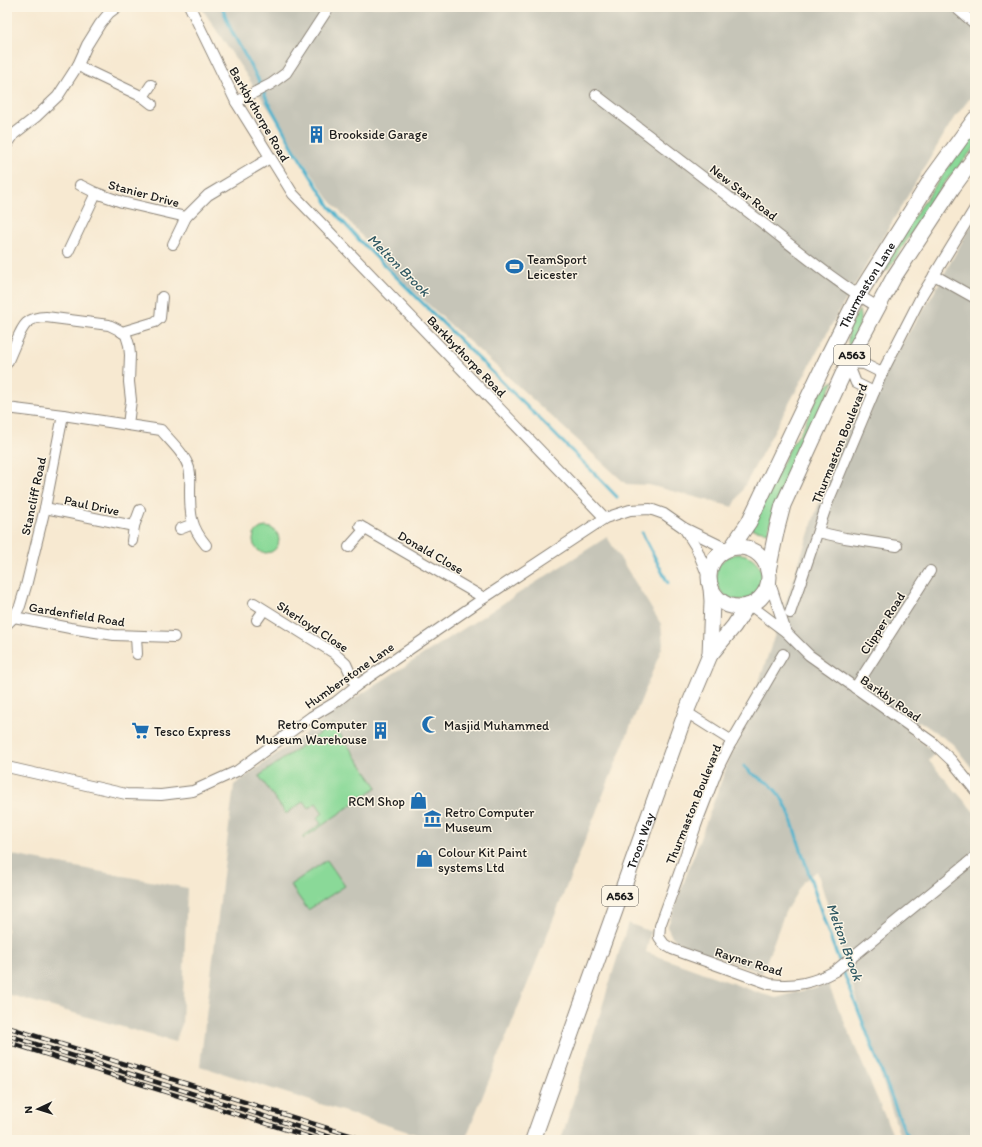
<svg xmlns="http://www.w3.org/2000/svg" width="982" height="1147" viewBox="0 0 982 1147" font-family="Itim,sans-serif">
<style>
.industrial{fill:#c6c5b8}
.green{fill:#8ad998;stroke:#537a5a}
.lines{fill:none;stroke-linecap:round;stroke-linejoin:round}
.stream{stroke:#50b4ce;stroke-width:3}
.minor-casing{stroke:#8a8276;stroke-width:12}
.highway-casing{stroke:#8a8276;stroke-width:17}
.minor{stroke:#fff;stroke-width:10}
.highway{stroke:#fff;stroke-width:15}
.rail-casing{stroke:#1c1c1c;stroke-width:4.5}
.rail{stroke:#fcf5e5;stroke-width:3;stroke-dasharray:9;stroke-linecap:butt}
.labels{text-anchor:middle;stroke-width:3;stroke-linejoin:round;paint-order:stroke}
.shield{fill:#fcf5e5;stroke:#5f5d58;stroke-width:1}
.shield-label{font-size:12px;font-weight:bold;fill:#1c1c1c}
.street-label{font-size:13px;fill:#1c1c1c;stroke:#fcf5e5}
.poi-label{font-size:13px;fill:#1c1c1c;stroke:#fcf5e5;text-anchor:start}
.water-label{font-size:14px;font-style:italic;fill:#315963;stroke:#fcf5e5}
</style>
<rect width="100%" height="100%" fill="#fcf5e5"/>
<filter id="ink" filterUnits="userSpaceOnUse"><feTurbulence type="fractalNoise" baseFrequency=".025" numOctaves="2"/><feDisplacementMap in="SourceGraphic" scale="8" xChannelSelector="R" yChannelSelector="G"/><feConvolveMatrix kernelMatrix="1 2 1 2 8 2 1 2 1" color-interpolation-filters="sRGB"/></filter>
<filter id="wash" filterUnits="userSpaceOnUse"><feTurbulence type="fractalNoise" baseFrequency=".012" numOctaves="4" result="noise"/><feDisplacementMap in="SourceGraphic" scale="16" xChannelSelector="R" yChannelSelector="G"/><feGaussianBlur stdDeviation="0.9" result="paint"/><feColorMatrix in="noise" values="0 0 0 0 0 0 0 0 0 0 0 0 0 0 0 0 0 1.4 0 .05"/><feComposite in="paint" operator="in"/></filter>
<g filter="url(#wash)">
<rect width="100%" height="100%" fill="#f7e9d1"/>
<g class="industrial">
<polygon points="201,7 975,7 975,92 952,121 837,315 733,507 649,485 626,484 398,277 328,198"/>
<polygon points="975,218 975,772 953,744 919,721 910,733 935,753 929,761 975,813 975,1140 901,1140 817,871 803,882 785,912 762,973 678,943 671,935 668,929 668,925 731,755 739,742 840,440 932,296"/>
<polygon points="607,537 661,624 663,645 465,1140 434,1140 200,1066 234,785 344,705"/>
<polygon points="7,854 187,888 182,1024 175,1042 7,994"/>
<polygon points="628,923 651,932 646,952 762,994 776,998 828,984 895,1140 561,1140"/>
</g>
<g class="green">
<polygon points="975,127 975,147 942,186 887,271 882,269 912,220"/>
<path d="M859,310C863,325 855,337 849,350L848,341L849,327Z"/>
<path d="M834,381L781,492L774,508L768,532L751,529L792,444C795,440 799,436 801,431C810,416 816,389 834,381Z"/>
<circle cx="266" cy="540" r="13"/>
<circle cx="739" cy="577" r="23"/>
<polygon points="333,724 377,787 303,839 302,837 321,824 317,818 323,813 316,803 309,808 304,801 286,814 259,776"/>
<polygon points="327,860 345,886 308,910 290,885"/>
</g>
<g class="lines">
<g class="stream">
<polyline points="222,7 231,30 258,79 267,100 292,146 330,207 360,241 593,472 617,497"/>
<polyline points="642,533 668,583"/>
<polyline points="744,766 751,773 770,784 781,797 788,810 827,929 905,1132 909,1140"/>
</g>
</g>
</g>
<g filter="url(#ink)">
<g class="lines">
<defs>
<g id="minor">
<polyline points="190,7 236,102 293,194 605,518"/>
<polyline points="955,7 975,24"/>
<polyline points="78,65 86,70 143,97 152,104"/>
<path d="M596,95C651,137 706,179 760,221C799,251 836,283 878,307"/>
<polyline points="143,97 151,85"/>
<polyline points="236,102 271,84 286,73 329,7"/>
<polyline points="7,145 14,134 37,116 58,96 78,65 87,45 100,24 109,13 117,7"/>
<polyline points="80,185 96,193"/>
<polyline points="173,244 186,217"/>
<polyline points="68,252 96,193 122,202 186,217 208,195 270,158"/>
<polyline points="934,275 975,298"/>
<polyline points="122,332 155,322 160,318 162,297"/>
<polyline points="830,352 848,363 864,364 882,373"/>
<path d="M7,363C10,356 13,349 16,342C23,325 27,317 46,317L109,325L119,330L126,335L129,345L130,355L129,382L131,400L128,425"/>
<polyline points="848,363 856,383 874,392"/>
<path d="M7,408L63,415L161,430C171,442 184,453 189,468C191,475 190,483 190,490C190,513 190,526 206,545"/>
<polyline points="45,508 134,526"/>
<polyline points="360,526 484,598"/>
<polyline points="684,528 696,547 709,579"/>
<polyline points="180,529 193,524"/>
<polyline points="818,532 845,538 897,546"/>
<polyline points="132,541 134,526 140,510"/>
<polyline points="349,547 365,529"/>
<polyline points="769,580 786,632"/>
<polyline points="254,603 334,653 346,664 356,686"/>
<polyline points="750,605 786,632 809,655 932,742 951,760 975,790"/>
<polyline points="790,613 827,504 882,373 922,295 975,208"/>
<polyline points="14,617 70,628 114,635 174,637"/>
<polyline points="257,620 264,610"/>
<polyline points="7,624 14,617 20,606 26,586 45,508 63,415"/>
<polyline points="136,636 137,654"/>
<path d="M783,654L728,748L718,768L699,817L676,882L660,926L659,937L664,944L672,949L770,984C795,987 813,983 835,971L975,857"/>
<polyline points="855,688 930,571"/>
<polyline points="686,712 732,741"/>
<polyline points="7,767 126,794 161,795 193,791 237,771 311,717 336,702 356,686 484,598 605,518 630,510 650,509 664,514 684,528 727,549"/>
</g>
<g id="highway">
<path id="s1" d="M732,547L749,522L830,352L858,296L932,178L975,119"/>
<circle cx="739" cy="577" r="30"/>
<polyline points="768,571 777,528 783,505 848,363 894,277 953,187 975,157"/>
<polyline points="710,655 712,601 711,588"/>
<path id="s2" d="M533,1140L686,712L710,655L734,626L747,606"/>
</g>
</defs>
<use href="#minor" class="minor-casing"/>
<use href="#highway" class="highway-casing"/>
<use href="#minor" class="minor"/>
<use href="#highway" class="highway"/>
<defs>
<g id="rail">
<polyline points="7,1027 365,1140"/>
<polyline points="7,1035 340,1140"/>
<polyline points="7,1042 319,1140"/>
</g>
</defs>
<use href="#rail" class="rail-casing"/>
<use href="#rail" class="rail"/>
</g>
</g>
<defs>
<symbol id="building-bare" viewBox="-9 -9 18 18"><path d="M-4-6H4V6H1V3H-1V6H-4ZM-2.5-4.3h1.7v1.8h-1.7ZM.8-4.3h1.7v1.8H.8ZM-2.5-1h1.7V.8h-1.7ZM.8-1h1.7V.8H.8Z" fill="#1f6fb2" stroke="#fcf5e5" stroke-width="2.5" paint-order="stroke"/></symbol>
<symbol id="stadium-bare" viewBox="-9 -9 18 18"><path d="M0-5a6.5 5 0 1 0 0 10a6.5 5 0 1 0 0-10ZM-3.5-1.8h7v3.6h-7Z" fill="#1f6fb2" stroke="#fcf5e5" stroke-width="2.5" paint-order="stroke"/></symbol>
<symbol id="mosque-bare" viewBox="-9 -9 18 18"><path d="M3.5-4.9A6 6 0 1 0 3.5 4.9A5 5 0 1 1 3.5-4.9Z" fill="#1f6fb2" stroke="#fcf5e5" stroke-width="2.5" paint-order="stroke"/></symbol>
<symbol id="supermarket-bare" viewBox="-9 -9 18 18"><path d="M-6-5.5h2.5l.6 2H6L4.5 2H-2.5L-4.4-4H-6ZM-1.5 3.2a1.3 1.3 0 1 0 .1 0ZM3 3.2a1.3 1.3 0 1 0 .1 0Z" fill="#1f6fb2" stroke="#fcf5e5" stroke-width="2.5" paint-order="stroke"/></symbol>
<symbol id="shop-bare" viewBox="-9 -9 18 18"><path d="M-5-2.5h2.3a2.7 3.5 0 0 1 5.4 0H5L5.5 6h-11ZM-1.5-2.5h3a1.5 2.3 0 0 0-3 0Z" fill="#1f6fb2" stroke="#fcf5e5" stroke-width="2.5" paint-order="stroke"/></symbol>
<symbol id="museum-bare" viewBox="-9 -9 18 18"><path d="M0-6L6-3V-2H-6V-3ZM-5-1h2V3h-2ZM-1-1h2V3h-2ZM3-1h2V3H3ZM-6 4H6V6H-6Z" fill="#1f6fb2" stroke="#fcf5e5" stroke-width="2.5" paint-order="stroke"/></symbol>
</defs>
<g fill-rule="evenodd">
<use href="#building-bare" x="304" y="122" width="25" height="25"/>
<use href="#stadium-bare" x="502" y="254" width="25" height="25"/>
<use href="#mosque-bare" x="418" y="712" width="25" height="25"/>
<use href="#supermarket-bare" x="128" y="718" width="25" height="25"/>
<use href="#building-bare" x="368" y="718" width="25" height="25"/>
<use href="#shop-bare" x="406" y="788" width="25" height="25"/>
<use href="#museum-bare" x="420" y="806" width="25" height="25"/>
<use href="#shop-bare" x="412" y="846" width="25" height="25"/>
</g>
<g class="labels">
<g class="shield">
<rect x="834" y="345" width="36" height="20" rx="3"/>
<rect x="602" y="886" width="36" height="20" rx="3"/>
</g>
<g class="shield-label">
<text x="852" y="359">A563</text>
<text x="620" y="900">A563</text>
</g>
<g class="street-label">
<text transform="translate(260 114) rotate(60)" y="5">Barkbythorpe Road</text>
<text transform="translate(744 192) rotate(38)" y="5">New Star Road</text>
<text transform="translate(144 193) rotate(15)" y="5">Stanier Drive</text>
<text dy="5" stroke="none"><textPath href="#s1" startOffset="295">Thurmaston Lane</textPath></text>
<text transform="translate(467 356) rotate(46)" y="5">Barkbythorpe Road</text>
<text transform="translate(839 443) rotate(-68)" y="5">Thurmaston Boulevard</text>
<text transform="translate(33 496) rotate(-78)" y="5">Stancliff Road</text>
<text transform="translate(92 505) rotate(12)" y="5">Paul Drive</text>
<text transform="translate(431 552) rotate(30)" y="5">Donald Close</text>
<text transform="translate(77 614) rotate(9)" y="5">Gardenfield Road</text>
<text transform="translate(882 623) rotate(-57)" y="5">Clipper Road</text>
<text transform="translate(313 626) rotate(33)" y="5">Sherloyd Close</text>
<text transform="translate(349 675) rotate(-35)" y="5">Humberstone Lane</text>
<text transform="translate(891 698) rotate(35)" y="5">Barkby Road</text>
<text transform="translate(693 804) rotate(-68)" y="5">Thurmaston Boulevard</text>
<text dy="5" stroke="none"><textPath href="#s2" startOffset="318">Troon Way</textPath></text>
<text transform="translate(749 961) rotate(17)" y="5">Rayner Road</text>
</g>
<g class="poi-label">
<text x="329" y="139">Brookside Garage</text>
<text x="527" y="264">TeamSport<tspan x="527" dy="15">Leicester</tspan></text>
<text x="367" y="729" text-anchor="end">Retro Computer<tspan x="367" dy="15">Museum Warehouse</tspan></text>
<text x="444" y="730">Masjid Muhammed</text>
<text x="154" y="736">Tesco Express</text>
<text x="405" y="806" text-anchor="end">RCM Shop</text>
<text x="445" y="817">Retro Computer<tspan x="445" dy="15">Museum</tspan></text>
<text x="438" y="857">Colour Kit Paint<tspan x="438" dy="15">systems Ltd</tspan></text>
</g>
<g class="water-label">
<text transform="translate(399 265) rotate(45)" y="5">Melton Brook</text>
<text transform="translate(845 942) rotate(70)" y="5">Melton Brook</text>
</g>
</g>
<rect width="982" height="1147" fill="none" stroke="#fcf5e5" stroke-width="24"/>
<g transform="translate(38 1109) rotate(266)" stroke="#fcf5e5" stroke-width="3" paint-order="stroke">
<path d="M0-3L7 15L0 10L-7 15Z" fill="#1c1c1c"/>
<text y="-6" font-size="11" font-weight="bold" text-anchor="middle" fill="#1c1c1c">N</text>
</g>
</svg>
